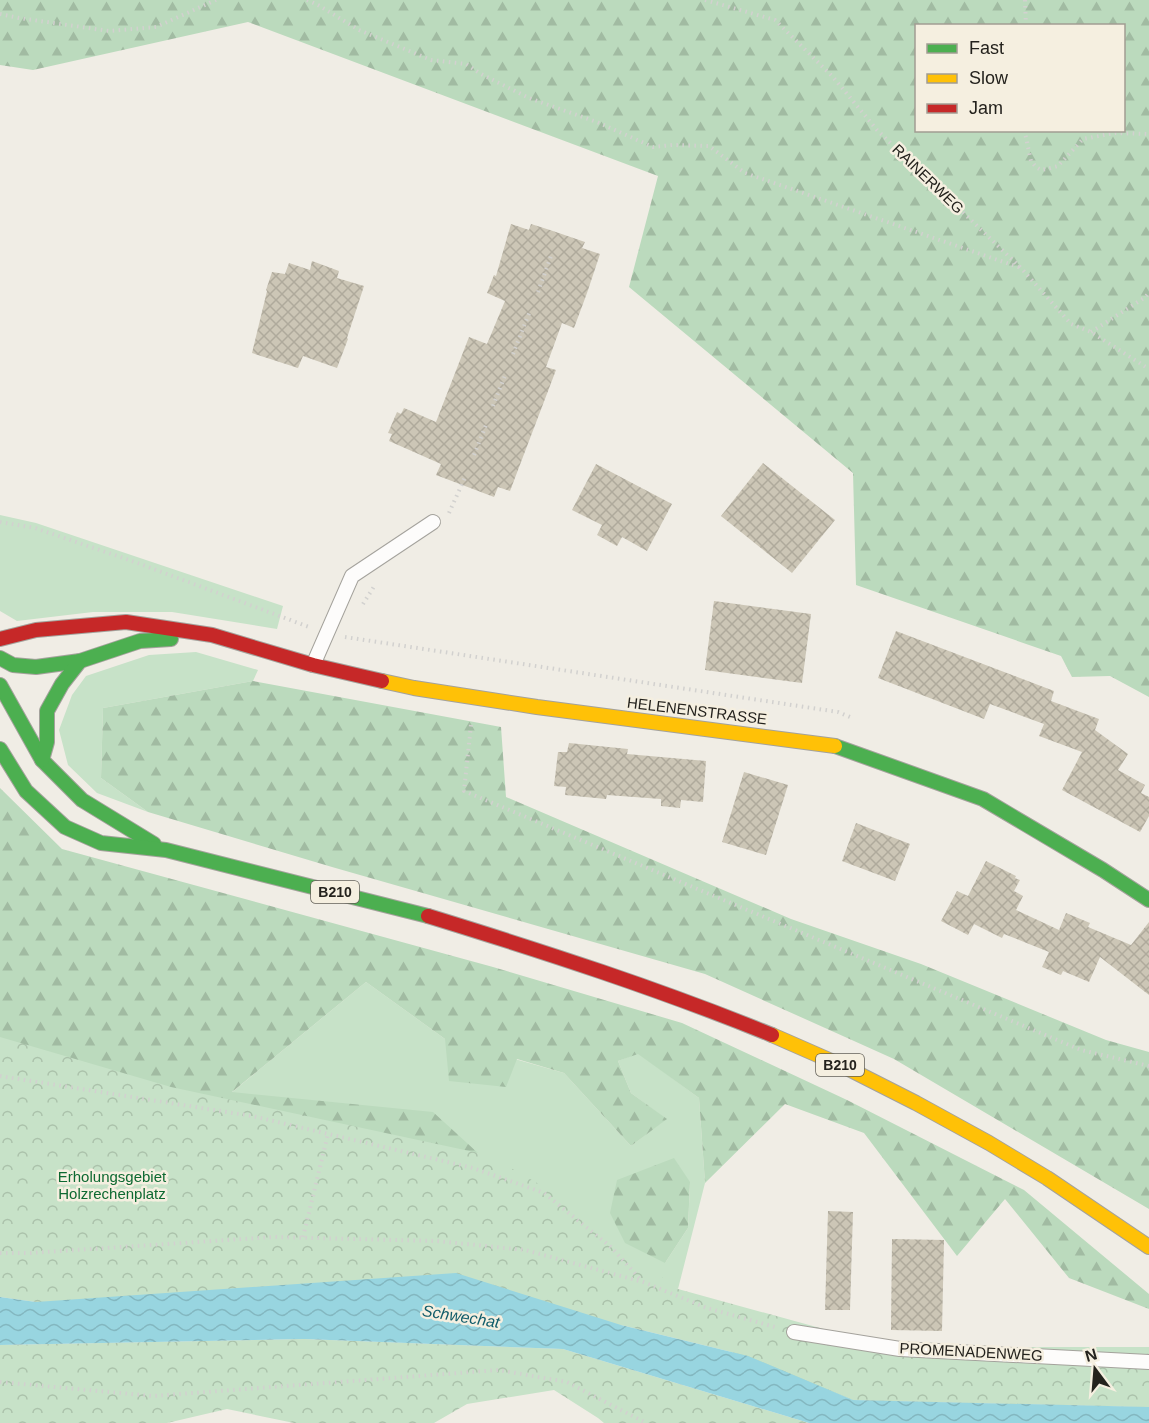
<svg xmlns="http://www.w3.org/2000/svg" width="1149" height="1423" viewBox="0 0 1149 1423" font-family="Arial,sans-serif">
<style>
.grass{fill:#c7e2c8;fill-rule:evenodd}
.forest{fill:url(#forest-firs);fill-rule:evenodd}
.park{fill:url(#park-crowns)}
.water{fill:url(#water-waves)}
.building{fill:url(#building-cross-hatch)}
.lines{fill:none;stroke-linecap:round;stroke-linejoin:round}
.lane-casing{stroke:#a4a29c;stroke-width:16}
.fast-casing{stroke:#a4a29c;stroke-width:16}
.slow-casing{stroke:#a4a29c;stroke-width:16}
.jam-casing{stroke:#a4a29c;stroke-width:16}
.path{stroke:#d2d1cf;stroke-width:4;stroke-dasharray:1.5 4.5;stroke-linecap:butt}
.lane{stroke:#fdfcfb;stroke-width:14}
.fast{stroke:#4caf50;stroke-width:14}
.slow{stroke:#ffc107;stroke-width:14}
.jam{stroke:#c62828;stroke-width:14}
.labels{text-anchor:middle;stroke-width:5;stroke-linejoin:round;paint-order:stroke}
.shield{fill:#f5efe0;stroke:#636058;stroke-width:1.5}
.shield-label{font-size:14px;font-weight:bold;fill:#24221d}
.street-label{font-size:15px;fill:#24221d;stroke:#f5efe0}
.park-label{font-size:15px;fill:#0d6931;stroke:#f5efe0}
.water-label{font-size:16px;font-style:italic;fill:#105c6a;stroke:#f5efe0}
</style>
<defs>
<pattern id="forest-firs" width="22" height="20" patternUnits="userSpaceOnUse" patternTransform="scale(1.5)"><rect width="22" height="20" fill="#bbdabd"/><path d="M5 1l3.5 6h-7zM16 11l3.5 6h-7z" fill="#a1bba2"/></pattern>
<pattern id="park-crowns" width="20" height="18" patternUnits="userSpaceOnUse" patternTransform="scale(1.5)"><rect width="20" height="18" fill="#c7e2c8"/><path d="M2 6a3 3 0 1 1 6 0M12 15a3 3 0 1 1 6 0" fill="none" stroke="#abc2ab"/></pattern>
<pattern id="water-waves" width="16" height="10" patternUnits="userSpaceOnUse" patternTransform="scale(1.5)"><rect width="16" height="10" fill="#98d5e0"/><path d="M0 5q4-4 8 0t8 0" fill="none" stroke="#83b7c0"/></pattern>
<pattern id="building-cross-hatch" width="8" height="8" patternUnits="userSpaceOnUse" patternTransform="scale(1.5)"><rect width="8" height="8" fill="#ccc6b6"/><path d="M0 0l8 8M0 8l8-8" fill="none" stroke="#afaa9c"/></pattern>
</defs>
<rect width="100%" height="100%" fill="#f0ede5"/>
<g class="grass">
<polygon points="0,515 36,523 283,606 277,629 172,612 93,612 17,621 0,611"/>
<polygon points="196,652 258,670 253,681 103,708 101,778 148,812 97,793 68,765 59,730 72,695 86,676 149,655"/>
<path d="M366,982L445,1039L564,1073L631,1146L666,1119L631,1093L618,1061L638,1053L699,1098L705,1183L678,1289L231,1093ZM690,1182L688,1228L665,1263Z"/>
</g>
<g class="forest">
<path d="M0,0H1149V697L1110,676L1072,677L1061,656L856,585L853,473L629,287L658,176L248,22L33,70L0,65ZM916,26H1124V130H916Z"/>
<polygon points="253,681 501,727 506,797 791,919 921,964 1106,1040 1149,1052 1149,1209 894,1059 705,974 332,867 148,812 101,778 103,708"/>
<polygon points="0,788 62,849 493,967 682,1023 847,1100 1024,1190 1149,1294 1149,1309 1069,1278 1005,1199 957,1256 864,1133 785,1104 705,1183 699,1098 638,1054 618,1061 631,1093 667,1119 631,1146 564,1073 517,1059 506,1087 449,1081 445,1039 366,982 232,1092 433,1112 514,1186 534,1263 1149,1407 853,1400 0,1061"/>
<polygon points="674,1158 690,1182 688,1228 665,1263 625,1243 610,1213 617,1180"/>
</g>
<g class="park">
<polygon points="0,1037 171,1087 488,1155 544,1187 624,1250 678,1289 849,1336 891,1342 946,1347 1149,1347 1149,1407 853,1400 748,1356 621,1325 36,1302 0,1297"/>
<polygon points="304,1339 563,1349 809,1423 604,1423 598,1418 554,1390 467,1404 434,1423 294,1423 227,1409 167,1423 0,1423 0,1345"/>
</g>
<polygon class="water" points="456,1273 621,1325 748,1356 853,1400 1149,1407 1149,1423 809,1423 563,1349 304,1339 0,1345 0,1297 36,1302"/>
<g class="building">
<polygon points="511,224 529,230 531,224 550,230 585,242 582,248 600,254 587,293 574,328 562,323 546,367 556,370 510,491 498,487 494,497 436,475 441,464 389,441 392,434 388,433 397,412 401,414 404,408 436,422 469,337 487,344 505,301 487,293 494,275 496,276"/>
<polygon points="312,261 339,271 337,278 364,286 347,338 348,339 337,368 303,356 298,368 252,353 267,291 266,290 272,272 285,274 289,263 310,270"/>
<polygon points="763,463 835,520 792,573 721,516"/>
<polygon points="596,464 672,504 647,551 622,537 617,546 597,535 602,525 572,510"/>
<polygon points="714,601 811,614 802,683 705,670"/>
<polygon points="896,631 1054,691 1051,701 1099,719 1095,730 1128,754 1118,770 1145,785 1141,793 1149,797 1149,816 1140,832 1062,790 1082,752 1039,736 1044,724 990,704 984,719 878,678"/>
<polygon points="569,743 628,749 627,754 706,761 703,802 681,800 680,808 661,806 661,799 607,795 606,799 565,795 566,787 554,786 558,752 567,752"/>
<polygon points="744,772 788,785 766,855 722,842"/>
<polygon points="856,823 910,844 895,881 842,861"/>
<polygon points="986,861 1016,876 1015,878 1020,880 1014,891 1023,896 1016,910 1059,930 1066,913 1090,923 1088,927 1131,945 1149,922 1149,995 1100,957 1089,982 1063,971 1061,975 1042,967 1049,952 1004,934 1002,938 974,924 968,935 941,921 957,891 968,896"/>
<polygon points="828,1211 853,1212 850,1310 825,1310"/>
<polygon points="892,1239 944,1240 942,1331 891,1330"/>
</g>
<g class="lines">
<defs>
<g id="lane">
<polyline points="313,665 352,576 433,522"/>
<polyline points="794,1332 900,1349 1149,1362"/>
</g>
<g id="fast">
<polyline points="0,658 13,665 36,667 80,661 140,641 171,639"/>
<polyline points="0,685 42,760 82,800 154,844"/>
<polyline points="835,746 983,799 1103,870 1149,900"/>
<polyline points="0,749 26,791 65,827 101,843 166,850 428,916"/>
<polyline points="42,760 47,742 47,711 62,684 80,661"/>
</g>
<g id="slow">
<polyline points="382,681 414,688 537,707 835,746"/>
<polyline points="772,1035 845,1067 916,1103 989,1143 1047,1178 1149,1247"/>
</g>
<g id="jam">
<polyline points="0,639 36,630 126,622 212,635 313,665 382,681"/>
<path d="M428,916C545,952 659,989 772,1035"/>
</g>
</defs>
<use href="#lane" class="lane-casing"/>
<use href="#fast" class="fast-casing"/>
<use href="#slow" class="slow-casing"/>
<use href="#jam" class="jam-casing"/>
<g class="path">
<polyline points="307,0 318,5 359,30 431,60 466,64 481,74 529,98 597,122 653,147 673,145 709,146 745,173 1021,268"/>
<polyline points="705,0 775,20 833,77 877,130 1021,268 1071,324 1091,332 1149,369"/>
<polyline points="1025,0 1026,26"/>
<polyline points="0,14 19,18 109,31 156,27 216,0"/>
<polyline points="1026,130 1025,133 1031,161 1036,167 1041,170 1047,169 1058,166 1083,139 1115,133 1149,134"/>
<polyline points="538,292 551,256"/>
<polyline points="1091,332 1144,298 1149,293"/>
<polyline points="513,354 530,311"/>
<polyline points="493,406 506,373"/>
<polyline points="474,455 486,425"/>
<polyline points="449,513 466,475"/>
<polyline points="0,522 35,528 132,561 309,627"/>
<polyline points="363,604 375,585"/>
<polyline points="345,637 838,712 850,717"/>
<polyline points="471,725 464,791 1081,1050 1149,1066"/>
<polyline points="0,1076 252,1116 473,1168 544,1193 611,1247 642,1281"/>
<polyline points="303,1237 328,1134"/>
<polyline points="0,1253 30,1253 273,1237 437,1241 525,1250 643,1282 707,1308 775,1327"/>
<polyline points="0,1382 153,1396 498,1370 567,1382 646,1423"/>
</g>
<use href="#lane" class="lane"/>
<use href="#fast" class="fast"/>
<use href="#slow" class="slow"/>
<use href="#jam" class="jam"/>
</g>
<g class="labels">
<g class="shield">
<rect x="311" y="881" width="48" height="22" rx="4.5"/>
<rect x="816" y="1054" width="48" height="22" rx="4.5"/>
</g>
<g class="shield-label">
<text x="335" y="897">B210</text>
<text x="840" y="1070">B210</text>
</g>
<g class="street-label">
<text transform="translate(928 179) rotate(44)" y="5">RAINERWEG</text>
<text transform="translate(697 711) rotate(7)" y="5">HELENENSTRASSE</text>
<text transform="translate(971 1352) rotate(3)" y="5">PROMENADENWEG</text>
</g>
<g class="park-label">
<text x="112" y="1182">Erholungsgebiet<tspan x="112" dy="17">Holzrechenplatz</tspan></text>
</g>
<g class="water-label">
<text transform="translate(461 1316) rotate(9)" y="6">Schwechat</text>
</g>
</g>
<rect x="915" y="24" width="210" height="108" fill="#f5efe0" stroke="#a19d92" stroke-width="1.5"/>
<rect x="927" y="44" width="30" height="9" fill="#4caf50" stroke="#a19d92" stroke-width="1.5"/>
<text x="969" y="54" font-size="18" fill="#24221d">Fast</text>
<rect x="927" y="74" width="30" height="9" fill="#ffc107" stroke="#a19d92" stroke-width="1.5"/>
<text x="969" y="84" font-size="18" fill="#24221d">Slow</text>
<rect x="927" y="104" width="30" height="9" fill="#c62828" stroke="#a19d92" stroke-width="1.5"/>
<text x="969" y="114" font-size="18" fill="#24221d">Jam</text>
<g transform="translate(1095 1369) rotate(344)" stroke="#f5efe0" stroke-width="4.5" paint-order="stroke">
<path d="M0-4.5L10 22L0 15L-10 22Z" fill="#24221d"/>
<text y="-9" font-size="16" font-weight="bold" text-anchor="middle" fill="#24221d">N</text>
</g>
</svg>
